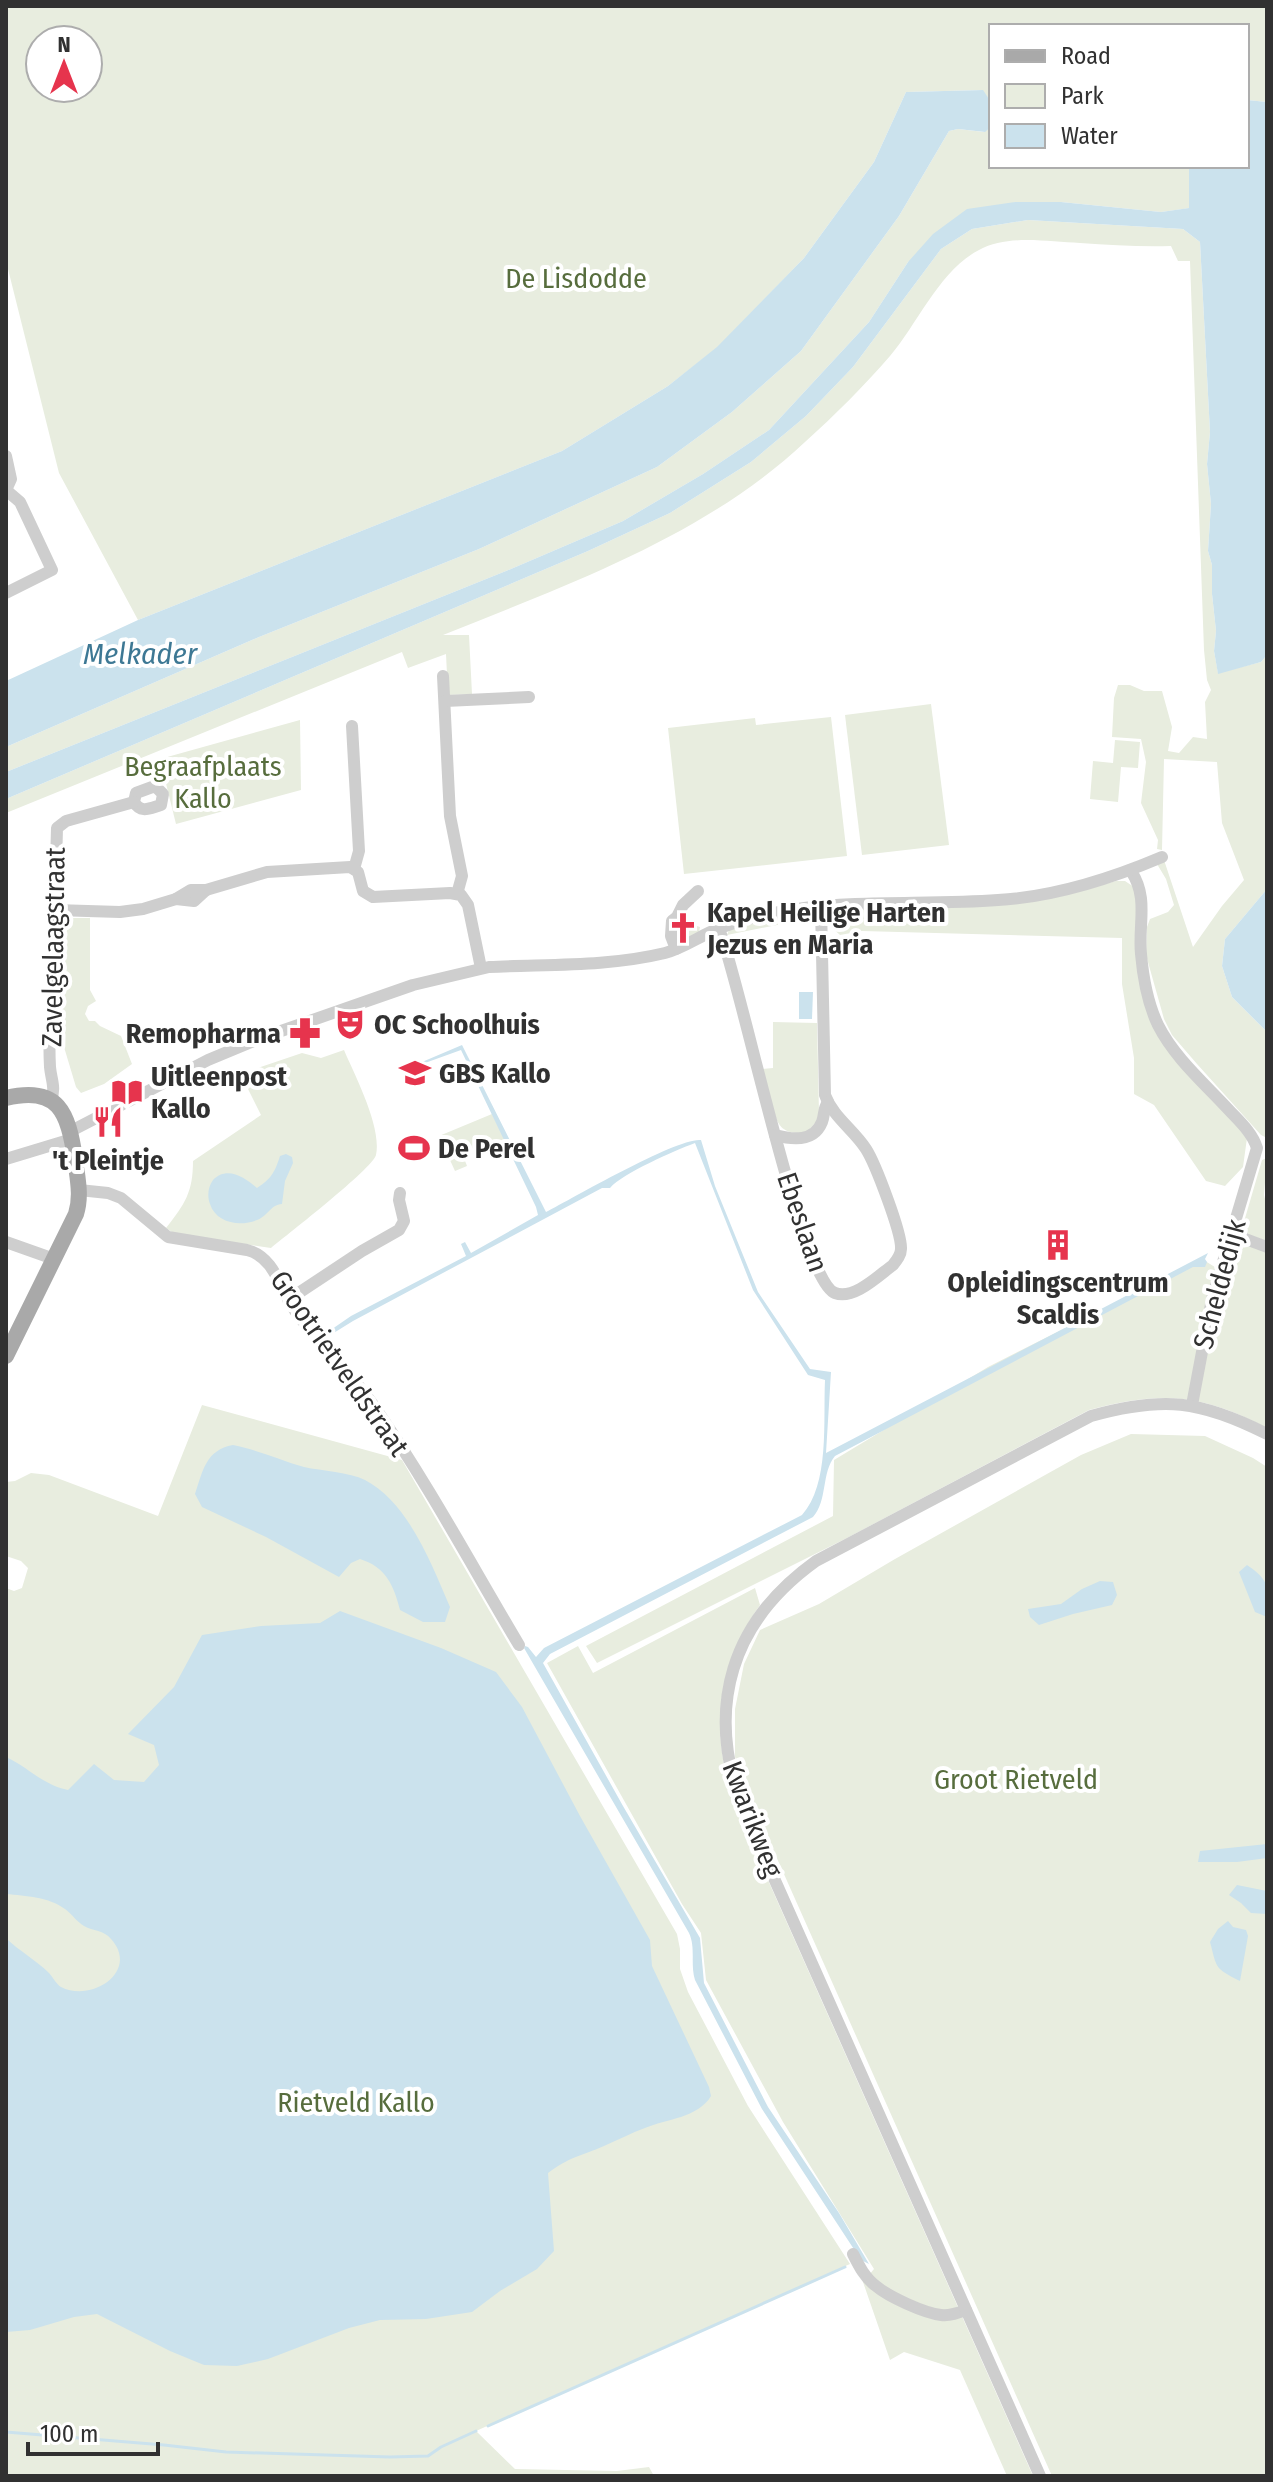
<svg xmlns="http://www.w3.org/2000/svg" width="1273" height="2482" viewBox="0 0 1273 2482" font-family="'Fira Sans Condensed',sans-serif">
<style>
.green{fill:#e8eddf;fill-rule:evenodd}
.water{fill:#cbe2ed}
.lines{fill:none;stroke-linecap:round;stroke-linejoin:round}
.stream{stroke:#cbe2ed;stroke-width:3}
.minor{stroke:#cecece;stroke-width:12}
.major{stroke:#a9a9a9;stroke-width:16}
.labels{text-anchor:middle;stroke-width:8;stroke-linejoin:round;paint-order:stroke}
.park-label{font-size:28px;fill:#576d3d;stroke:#fff}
.poi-label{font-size:28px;font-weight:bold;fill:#313131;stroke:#fff;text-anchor:start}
.street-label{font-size:28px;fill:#313131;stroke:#fff}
.water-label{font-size:30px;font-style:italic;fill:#3d7894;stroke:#fff}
</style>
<rect width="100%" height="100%" fill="#fff"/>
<g class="green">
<path d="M6,6H1267V102L1247,100V26H991V102L982,90L906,92L874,162L804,258L717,348L668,386L562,451L138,620L59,473L6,261ZM40,40H88V88H40Z"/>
<polygon points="991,127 991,166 1189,166 1190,208 1161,212 1061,202 1015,202 908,262 869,322 769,430 703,474 623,521 506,571 6,772 6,747 259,637 479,549 657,467 732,412 801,351 899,216 949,131 958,129 984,132"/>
<path d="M1028,220L1183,229L1200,242L1210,432L1207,464L1211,504L1208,551L1212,565V594L1216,631L1214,651L1218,673L1261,662L1267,655V889L1225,939L1222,966L1232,997L1267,1032V1138L1261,1135L1197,1064L1172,1035L1164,1019L1146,955L1147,927L1150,919L1168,912L1174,905L1166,879L1157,864L1164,860L1193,947L1222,906L1244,880L1222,823L1217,762L1164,759L1162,850L1157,849L1158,840L1141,803L1146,762L1141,739L1112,737L1114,698L1118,685H1130L1144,691H1162L1172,727L1168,751L1179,753L1193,737L1207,739L1205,702L1211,690L1207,680L1204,650L1190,261H1178L1171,246C1141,247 1111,245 1080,243C1048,242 1008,234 979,250C940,270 918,323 890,356C864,386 835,415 805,442C705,536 569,584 443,635H469L472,694L448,695L446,654L408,668L402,652L6,813V799L588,551L670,513L751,462L806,416L853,367L941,249L972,229Z"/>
<polygon points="931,704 949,845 862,855 845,715"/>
<polygon points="831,717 847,856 684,874 668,728 755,718 756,725"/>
<polygon points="300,720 301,790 176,824 160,759"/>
<polygon points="1115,740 1140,742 1138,768 1121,767 1118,802 1090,799 1093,761 1113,763"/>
<polygon points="1116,881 1125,881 1134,887 1151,1015 1247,1138 1243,1167 1225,1186 1206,1181 1154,1105 1134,1094 1134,1058 1122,984 1122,938 862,931 840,935 831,927 832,911 1062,896"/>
<polygon points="803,913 807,919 727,935 729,930 770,918 771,920 775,918"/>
<polygon points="62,918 90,918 90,990 96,1001 88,1006 85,1014 89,1021 95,1021 100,1026 121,1036 132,1064 104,1084 81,1093 76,1087 61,1037 57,1034 57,1020 61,1011"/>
<polygon points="681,921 700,927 699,932 684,940 678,940 674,926"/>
<path d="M773,1022L817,1023L819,1113L817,1121L806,1133C791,1133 782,1133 776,1118L762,1069L773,1068Z"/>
<path d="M344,1050C355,1076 382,1127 376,1155C372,1169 288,1234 271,1248L175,1234L166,1228C185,1204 193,1192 193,1161L261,1115L248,1089L252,1070L302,1053L321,1058Z"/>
<polygon points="492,1114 509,1148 498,1153 491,1140 462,1153 467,1166 455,1171 439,1136"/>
<polygon points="1267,1158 1264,1195 1267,1207 1267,1241 1241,1232 1262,1160"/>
<path d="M1237,1240L1267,1253V1428C1200,1393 1161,1391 1089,1410L845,1539L597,1663L586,1646L833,1516L834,1460L988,1367L1202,1259L1226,1274Z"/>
<polygon points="202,1405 402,1460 677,1934 680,1949 680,1969 688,1992 748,2106 850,2264 476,2431 515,2469 617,2471 649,2467 654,2476 6,2476 6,1588 14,1591 22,1588 28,1568 21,1561 6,1556 6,1482 15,1481 31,1473 49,1475 158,1516"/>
<polygon points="1131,1434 1205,1436 1253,1458 1267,1467 1267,2476 1052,2476 751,1800 735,1757 735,1709 744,1664 760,1630 819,1604 895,1559 1081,1455"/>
<path d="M755,1588L760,1605C715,1669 710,1733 735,1806L1033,2476H1007L960,2370L904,2352L890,2360L863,2282L874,2269L783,2122L706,1980L701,1933L682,1904L547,1663L578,1646L593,1673Z"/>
</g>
<g class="water">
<polygon points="983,90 991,102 991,127 985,132 958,129 949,131 899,216 801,351 732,412 657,467 479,549 259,637 6,747 6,681 138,620 562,451 668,386 717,347 804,258 874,162 906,92"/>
<polygon points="1247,100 1267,102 1267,655 1261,662 1218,674 1214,651 1216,631 1212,594 1212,565 1208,551 1211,504 1207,464 1210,432 1200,242 1183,229 1028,220 972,229 941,249 853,367 806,416 751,462 670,513 588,551 6,799 6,772 506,571 623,521 703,474 769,430 869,322 908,262 933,234 967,209 1015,202 1061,202 1161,212 1189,208 1189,166 1247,166"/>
<polygon points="1267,889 1267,1032 1232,997 1222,966 1225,939"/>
<polygon points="799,992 813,992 812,1019 799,1019"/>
<path d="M462,1045L546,1212C573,1198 678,1137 701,1140L715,1186L758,1292L810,1369L831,1372L826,1453L1208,1253L1205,1259L1207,1262L1205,1267H1193L835,1456C821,1473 828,1500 813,1517L550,1654L543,1663L623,1806L700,1938L704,1983L768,2107L839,2213L869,2264L861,2260L762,2109L695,1980C690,1964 696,1948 689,1933L524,1648L525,1646L528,1647L536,1657L544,1648L802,1515C830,1484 823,1421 825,1380L808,1375L753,1290L695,1143C674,1151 623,1173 610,1188H602L353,1321L324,1339L322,1336L351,1316L466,1256L461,1244L465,1242L471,1253L538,1215L536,1207L461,1050L425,1063L422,1062Z"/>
<path d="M286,1154L292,1157L293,1163L285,1181L282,1204C270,1205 268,1216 257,1220C240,1227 216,1223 210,1204C207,1196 208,1187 213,1180C227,1165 246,1178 257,1188C271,1179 275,1172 280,1156Z"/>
<path d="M233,1445C258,1450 280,1460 304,1467C322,1471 349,1472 365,1480C408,1502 432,1565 450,1607L445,1622H423L400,1610C394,1586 386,1567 360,1559L351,1563L339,1577L266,1537L202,1507L195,1494C203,1470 206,1450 233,1445Z"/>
<path d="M1247,1565C1273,1583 1267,1588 1267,1617L1255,1612L1239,1572Z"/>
<polygon points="1100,1581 1113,1582 1117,1595 1112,1605 1073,1614 1039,1625 1030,1617 1028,1609 1061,1604 1082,1589"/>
<path d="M340,1611L441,1648L496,1672L522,1707L580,1816L650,1940L652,1966L709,2087L711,2096C698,2118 666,2119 645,2128C631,2133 618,2140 604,2146C581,2156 569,2157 548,2173L554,2251L537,2269L500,2291L472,2312L426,2319L380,2320L349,2328L268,2359L237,2366L204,2365L170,2351L97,2314L74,2317L30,2330L6,2332V1938C19,1951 36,1960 49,1973C53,1977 56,1984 61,1987C92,2003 140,1971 111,1939C104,1930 93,1931 84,1926C77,1922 72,1914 65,1909C49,1897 26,1896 6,1894V1757C28,1767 43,1785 68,1790L94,1764L114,1780L144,1782L159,1765L154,1745L128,1734L174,1687L202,1635L261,1626L320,1623Z"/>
<polygon points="1267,1844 1267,1858 1237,1862 1198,1862 1200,1851"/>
<polygon points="1237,1885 1267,1891 1267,1914 1251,1913 1241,1903 1229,1895"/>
<path d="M1228,1921L1233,1927L1246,1930L1248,1936L1240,1981C1214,1968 1217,1968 1210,1942L1218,1929Z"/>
</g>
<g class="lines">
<g class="stream">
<polyline points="488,2426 845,2267"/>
<polyline points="6,2432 164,2445 226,2452 390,2457 428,2456 441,2447 476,2431"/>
</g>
<g class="minor">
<polyline points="6,456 11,479 6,490"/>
<polyline points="6,593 52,570 20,502 6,490"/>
<polyline points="443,676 450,816 462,876 457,894"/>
<polyline points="445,701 529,697"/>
<polyline points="352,726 359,851 354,869"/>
<path d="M155,786L163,794L161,805C150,808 141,814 134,802L136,793Z"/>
<path d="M1131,871C1149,898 1138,924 1141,954C1143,977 1148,1004 1158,1025C1174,1057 1204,1083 1228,1109C1239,1121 1252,1132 1257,1148L1212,1299L1192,1405"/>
<polyline points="176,899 194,901 206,890"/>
<polyline points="55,910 120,912 143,909 176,899 191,890 206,890 267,872 350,867 358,872 363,891 373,897 450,893 461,895 468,905 481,968"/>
<path d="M719,929C740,979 801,1281 835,1293C854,1300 878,1276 893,1265C897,1260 901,1255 901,1249C902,1233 875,1163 866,1149C854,1130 833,1117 825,1095L821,906"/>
<polyline points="676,949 671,936 672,921 677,917 683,905 698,891"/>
<path d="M51,1100C56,1088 51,1079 50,1067C49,1048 49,1031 52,1013L57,828L66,821L134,802"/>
<path d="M71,1131L208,1060L261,1038L413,985L489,967C547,964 607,967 665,953C684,948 701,935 720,928C745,918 771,913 797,909C863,900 931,905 998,900C1055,897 1110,879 1162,857"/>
<path d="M775,1135C793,1140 814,1142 822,1122C825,1114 823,1109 828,1102"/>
<polyline points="6,1159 72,1139"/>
<path d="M79,1190L108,1193L121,1198L168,1237L247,1250C276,1257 281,1293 298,1315C323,1347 353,1375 376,1409C428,1484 472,1566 519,1645"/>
<polyline points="1232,1234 1267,1247"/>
<polyline points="6,1242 54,1259"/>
<polyline points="288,1300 362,1251 399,1230 404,1221 399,1200 400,1193"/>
<path d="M853,2254C859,2266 865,2278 876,2286C889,2297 924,2313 941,2315C950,2316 958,2313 966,2310"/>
<path d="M1040,2476L741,1804C706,1706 731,1622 816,1561L1091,1416C1163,1396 1200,1400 1267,1434"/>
</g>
<path class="major" d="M6,1098C59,1085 68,1113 75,1158C77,1177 82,1195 76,1214L6,1356"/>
</g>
<defs>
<symbol id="church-bare" viewBox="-9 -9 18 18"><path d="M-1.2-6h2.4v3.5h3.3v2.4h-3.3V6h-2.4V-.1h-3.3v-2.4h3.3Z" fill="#e6344d" stroke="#fff" stroke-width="2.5" paint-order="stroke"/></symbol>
<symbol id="theatre-bare" viewBox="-9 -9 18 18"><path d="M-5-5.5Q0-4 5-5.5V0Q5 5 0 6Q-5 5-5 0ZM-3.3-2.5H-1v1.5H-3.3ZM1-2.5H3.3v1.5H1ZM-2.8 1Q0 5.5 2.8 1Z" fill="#e6344d" stroke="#fff" stroke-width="2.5" paint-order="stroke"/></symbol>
<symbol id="pharmacy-bare" viewBox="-9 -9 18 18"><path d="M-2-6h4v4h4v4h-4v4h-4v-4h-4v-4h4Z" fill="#e6344d" stroke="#fff" stroke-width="2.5" paint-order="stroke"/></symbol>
<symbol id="school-bare" viewBox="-9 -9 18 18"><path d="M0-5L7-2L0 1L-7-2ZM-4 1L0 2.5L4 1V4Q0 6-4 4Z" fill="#e6344d" stroke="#fff" stroke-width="2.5" paint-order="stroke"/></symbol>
<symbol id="library-bare" viewBox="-9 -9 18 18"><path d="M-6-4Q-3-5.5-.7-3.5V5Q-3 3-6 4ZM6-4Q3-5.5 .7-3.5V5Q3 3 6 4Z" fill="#e6344d" stroke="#fff" stroke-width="2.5" paint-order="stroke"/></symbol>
<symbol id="restaurant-bare" viewBox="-9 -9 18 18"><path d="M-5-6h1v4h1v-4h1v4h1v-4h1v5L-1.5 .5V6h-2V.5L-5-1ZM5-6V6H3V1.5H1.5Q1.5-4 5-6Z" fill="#e6344d" stroke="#fff" stroke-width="2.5" paint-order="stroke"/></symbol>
<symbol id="stadium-bare" viewBox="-9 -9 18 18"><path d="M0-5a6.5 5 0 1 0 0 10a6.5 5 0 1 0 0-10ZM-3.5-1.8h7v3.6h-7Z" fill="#e6344d" stroke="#fff" stroke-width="2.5" paint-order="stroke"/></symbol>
<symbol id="building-bare" viewBox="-9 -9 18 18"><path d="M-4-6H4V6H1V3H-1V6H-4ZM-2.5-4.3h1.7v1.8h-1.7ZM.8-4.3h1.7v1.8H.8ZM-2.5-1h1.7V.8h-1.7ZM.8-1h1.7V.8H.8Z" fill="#e6344d" stroke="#fff" stroke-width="2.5" paint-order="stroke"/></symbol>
</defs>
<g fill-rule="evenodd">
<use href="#church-bare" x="661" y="906" width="44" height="44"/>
<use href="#theatre-bare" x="328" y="1002" width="44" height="44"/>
<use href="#pharmacy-bare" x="283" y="1011" width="44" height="44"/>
<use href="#school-bare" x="393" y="1051" width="44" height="44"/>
<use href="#library-bare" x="105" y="1070" width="44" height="44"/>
<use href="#restaurant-bare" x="86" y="1100" width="44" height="44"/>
<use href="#stadium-bare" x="392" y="1126" width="44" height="44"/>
<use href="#building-bare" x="1036" y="1223" width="44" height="44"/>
</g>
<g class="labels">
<g class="park-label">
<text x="576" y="288">De Lisdodde</text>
<text x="203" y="776">Begraafplaats<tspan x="203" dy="32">Kallo</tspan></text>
<text x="1016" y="1789">Groot Rietveld</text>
<text x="356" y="2112">Rietveld Kallo</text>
</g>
<g class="poi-label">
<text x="707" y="922">Kapel Heilige Harten<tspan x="707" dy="32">Jezus en Maria</tspan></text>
<text x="374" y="1034">OC Schoolhuis</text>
<text x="281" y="1043" text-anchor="end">Remopharma</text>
<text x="439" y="1083">GBS Kallo</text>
<text x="151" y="1086">Uitleenpost<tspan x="151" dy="32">Kallo</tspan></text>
<text x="438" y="1158">De Perel</text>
<text x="108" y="1170" text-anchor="middle">'t Pleintje</text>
<text x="1058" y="1292" text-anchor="middle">Opleidingscentrum<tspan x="1058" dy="32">Scaldis</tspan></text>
</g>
<g class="street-label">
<text transform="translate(53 947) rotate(-89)" y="10">Zavelgelaagstraat</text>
<text transform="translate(803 1222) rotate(71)" y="10">Ebeslaan</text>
<text transform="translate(1219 1284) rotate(-75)" y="10">Scheldedijk</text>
<text transform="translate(340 1363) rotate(55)" y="10">Grootrietveldstraat</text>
<text transform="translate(753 1819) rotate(69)" y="10">Kwarikweg</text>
</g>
<g class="water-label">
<text x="140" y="664">Melkader</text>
</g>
</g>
<rect width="1273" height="2482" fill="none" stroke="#313131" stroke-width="16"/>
<rect x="989" y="24" width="260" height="144" fill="#ffffff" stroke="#adadad" stroke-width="2"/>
<rect x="1005" y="50" width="40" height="12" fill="#a9a9a9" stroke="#adadad" stroke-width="2"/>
<text x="1061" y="64" font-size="24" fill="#313131">Road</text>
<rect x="1005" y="84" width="40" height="24" fill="#e8eddf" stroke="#adadad" stroke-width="2"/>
<text x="1061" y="104" font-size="24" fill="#313131">Park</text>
<rect x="1005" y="124" width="40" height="24" fill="#cbe2ed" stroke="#adadad" stroke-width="2"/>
<text x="1061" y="144" font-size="24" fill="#313131">Water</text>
<g transform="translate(64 64)"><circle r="38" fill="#ffffff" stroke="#adadad" stroke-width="2"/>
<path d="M0-6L14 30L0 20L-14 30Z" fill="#e6344d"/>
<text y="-12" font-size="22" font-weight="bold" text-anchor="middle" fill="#313131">N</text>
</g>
<path d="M28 2442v12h130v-12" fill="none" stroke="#313131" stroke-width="4"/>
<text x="40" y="2442" font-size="24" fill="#313131" stroke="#ffffff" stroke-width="6" paint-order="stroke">100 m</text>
</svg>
